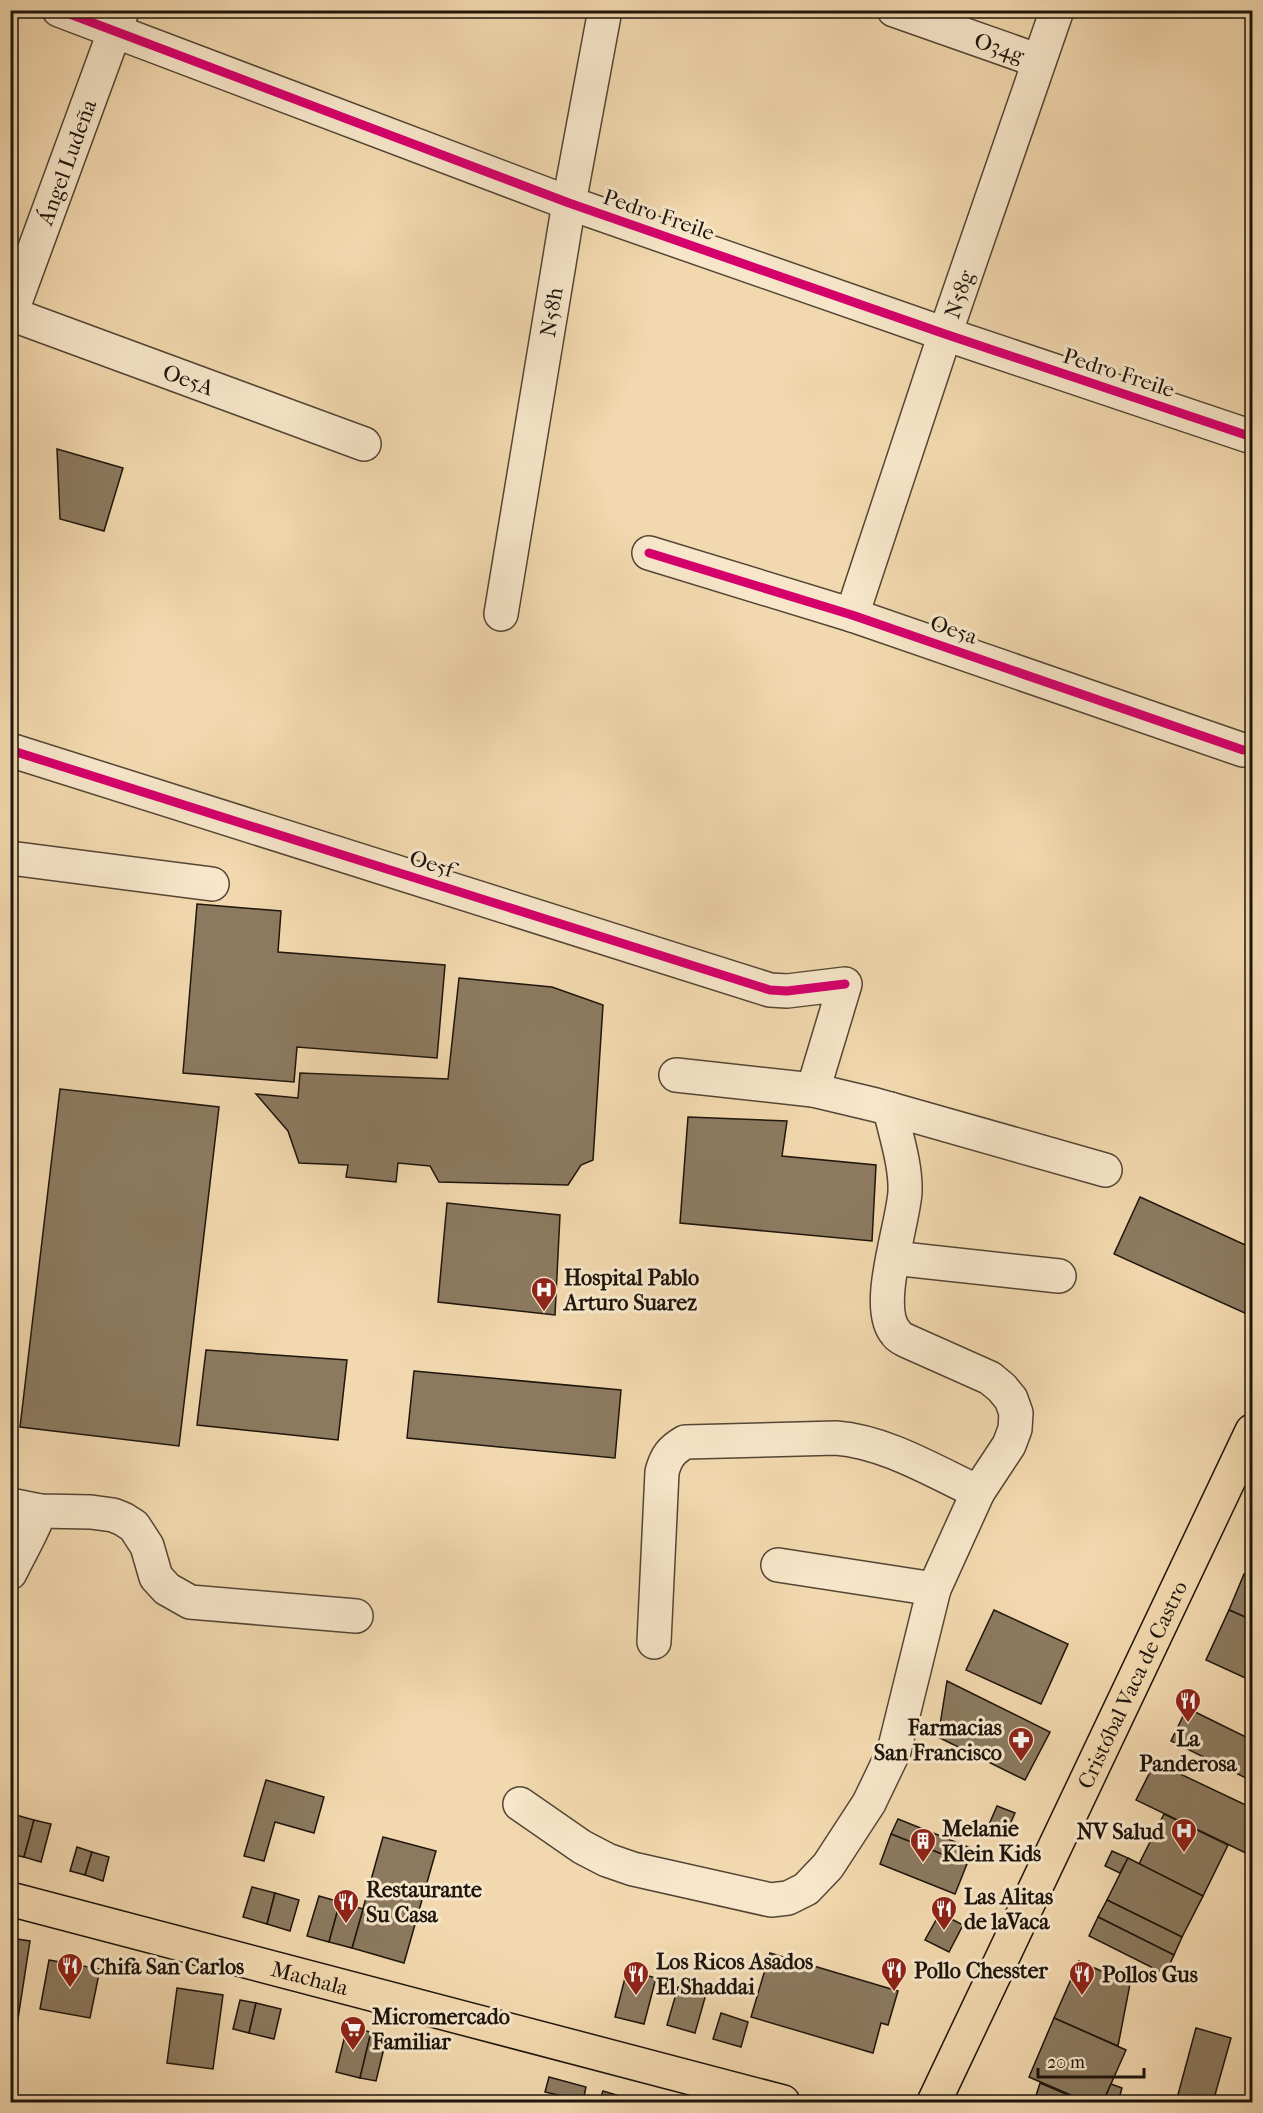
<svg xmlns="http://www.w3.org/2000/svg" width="1263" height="2113" viewBox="0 0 1263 2113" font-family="'IM FELL French Canon',serif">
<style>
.building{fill:#8c7a60;stroke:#1e150c;stroke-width:1.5}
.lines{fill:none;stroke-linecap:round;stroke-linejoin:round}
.minor-casing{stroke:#534634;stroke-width:36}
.major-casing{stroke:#1e150c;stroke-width:36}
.minor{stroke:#f7e6ca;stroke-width:33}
.major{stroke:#f2d8ae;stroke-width:33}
.cycleway-casing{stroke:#f7e6ca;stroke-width:13}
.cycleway{stroke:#d6006c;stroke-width:9}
.labels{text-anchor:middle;stroke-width:6;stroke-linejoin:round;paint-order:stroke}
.street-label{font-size:22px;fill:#1e150c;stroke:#f7e6ca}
.poi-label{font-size:22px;font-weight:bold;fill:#1e150c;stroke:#f7e6ca;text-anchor:start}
</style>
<rect width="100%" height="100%" fill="#f2d8ae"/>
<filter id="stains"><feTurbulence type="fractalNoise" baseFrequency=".00333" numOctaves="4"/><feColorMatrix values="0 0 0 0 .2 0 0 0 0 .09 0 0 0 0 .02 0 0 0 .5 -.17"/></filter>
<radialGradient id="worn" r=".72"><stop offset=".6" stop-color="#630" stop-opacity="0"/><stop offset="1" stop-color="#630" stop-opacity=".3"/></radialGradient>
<g class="building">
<polygon points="57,449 123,468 104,531 60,519"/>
<polygon points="197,904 281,911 278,952 445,965 437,1058 297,1047 294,1082 183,1073"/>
<polygon points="459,978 552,987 603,1005 593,1160 581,1165 568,1185 439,1182 430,1166 398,1163 396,1182 346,1177 348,1165 299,1163 288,1131 256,1094 298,1098 300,1073 448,1079"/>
<polygon points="60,1089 219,1107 179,1446 20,1427"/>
<polygon points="688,1117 787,1121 782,1156 876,1165 872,1241 680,1223"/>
<polygon points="1140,1197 1252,1248 1252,1301 1247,1314 1114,1254"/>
<polygon points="447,1203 560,1215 555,1315 438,1302"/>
<polygon points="206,1350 347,1360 338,1440 197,1425"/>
<polygon points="414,1371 621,1390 615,1458 407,1438"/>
<polygon points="1244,1574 1252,1578 1252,1620 1229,1610"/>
<polygon points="994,1610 1068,1644 1041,1704 966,1670"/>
<polygon points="1229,1610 1252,1620 1252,1681 1206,1660"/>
<polygon points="947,1681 1050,1732 1025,1780 938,1737"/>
<polygon points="1187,1708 1252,1740 1252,1781 1171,1741"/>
<polygon points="1155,1762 1252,1808 1252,1856 1136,1800"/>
<polygon points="266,1780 324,1797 314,1833 275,1822 264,1861 244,1856"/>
<polygon points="997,1806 1015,1813 1005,1836 987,1829"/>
<polygon points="1164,1814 1228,1845 1203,1896 1139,1864"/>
<polygon points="16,1815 34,1820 24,1857 10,1854 10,1835"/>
<polygon points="898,1819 973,1849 967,1864 891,1834"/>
<polygon points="34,1820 51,1824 41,1862 24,1857"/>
<polygon points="891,1834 967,1864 955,1894 880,1864"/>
<polygon points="383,1837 436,1851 404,1963 352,1948"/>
<polygon points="77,1847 92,1852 85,1875 70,1871"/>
<polygon points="1112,1851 1128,1858 1120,1873 1105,1866"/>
<polygon points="92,1852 109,1857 103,1881 85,1875"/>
<polygon points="1128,1858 1203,1896 1182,1937 1107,1900"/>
<polygon points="252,1887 275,1893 267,1924 243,1917"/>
<polygon points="275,1893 299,1900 290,1931 267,1924"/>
<polygon points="319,1896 340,1902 329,1942 307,1936"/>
<polygon points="1107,1900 1182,1937 1174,1955 1098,1917"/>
<polygon points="340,1902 363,1909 352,1948 329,1942"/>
<polygon points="940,1913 963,1925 949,1952 925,1940"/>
<polygon points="1098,1917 1174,1955 1165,1974 1089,1936"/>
<polygon points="10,1938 30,1941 15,2038 10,2037"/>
<polygon points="770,1953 898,1991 888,2025 881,2023 873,2053 751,2017"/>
<polygon points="49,1960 100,1969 90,2018 40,2009"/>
<polygon points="1079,1961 1130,1984 1118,2046 1054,2018"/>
<polygon points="627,1970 656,1978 644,2024 615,2017"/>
<polygon points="678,1987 706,1994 695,2033 667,2025"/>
<polygon points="177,1988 223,1995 213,2069 167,2063"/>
<polygon points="240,2000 256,2003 249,2033 233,2029"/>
<polygon points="256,2003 281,2009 274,2039 249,2033"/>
<polygon points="721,2013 748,2022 741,2047 713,2039"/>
<polygon points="1054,2018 1126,2050 1103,2102 1087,2102 1029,2077"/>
<polygon points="347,2027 371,2032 360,2078 336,2072"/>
<polygon points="1196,2028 1231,2038 1213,2102 1176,2102"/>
<polygon points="371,2032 387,2036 376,2081 360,2078"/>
<polygon points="549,2077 586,2087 583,2101 545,2092"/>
<polygon points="1040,2083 1080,2100 1079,2102 1034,2102"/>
<polygon points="1111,2084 1122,2088 1118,2102 1103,2102"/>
<polygon points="603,2091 640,2102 599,2102"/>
</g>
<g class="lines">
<defs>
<g id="minor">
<polyline points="59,10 569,203 945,334 1252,437"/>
<path id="s1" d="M894,10L1039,61"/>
<path id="s2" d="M11,314L364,444"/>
<path id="s3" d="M10,316L122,11"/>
<polyline points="649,553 852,615 1243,750"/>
<path id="s4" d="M501,614L569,203L605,10"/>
<path id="s5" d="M852,615L945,334L1057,10"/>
<polyline points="10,750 770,990 787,991 845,984 813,1090"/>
<polyline points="10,858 212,884"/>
<polyline points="676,1075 813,1090 876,1105 1105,1170"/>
<polyline points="893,1258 1059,1276"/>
<polyline points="10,1505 40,1511 91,1512 113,1515 123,1519 134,1526 147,1546 156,1577 167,1589 190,1602 356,1616"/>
<polyline points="778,1565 934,1589"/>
<path d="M10,1573C20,1552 32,1533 40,1511"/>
<path d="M654,1642L662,1472C666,1457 671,1450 685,1442L836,1438C886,1442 933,1471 978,1492"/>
<path d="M520,1804L582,1847L607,1860L633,1869L771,1900L788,1898L806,1889L828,1866L869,1803L894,1751L934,1589L978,1492L1009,1445L1015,1429L1016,1413L1011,1399L1002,1388L990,1378L907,1341C903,1339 898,1337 896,1333C873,1307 903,1226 905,1192C906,1165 896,1136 890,1109"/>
</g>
<g id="major">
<path id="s6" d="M10,1899L783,2102"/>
<path id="s7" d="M934,2102L1252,1431"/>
</g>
</defs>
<use href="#minor" class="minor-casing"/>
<use href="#major" class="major-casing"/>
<use href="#minor" class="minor"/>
<use href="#major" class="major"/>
<defs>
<g id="cycleway">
<polyline points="59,10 569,203 945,334 1252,437"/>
<polyline points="649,553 852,615 1243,750"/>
<polyline points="10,750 770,990 787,991 845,984"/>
</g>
</defs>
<use href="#cycleway" class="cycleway-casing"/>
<use href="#cycleway" class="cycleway"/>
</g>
<defs>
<symbol id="hospital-pin" viewBox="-11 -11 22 30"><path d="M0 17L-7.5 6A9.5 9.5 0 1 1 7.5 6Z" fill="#8f2418" stroke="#f7e6ca"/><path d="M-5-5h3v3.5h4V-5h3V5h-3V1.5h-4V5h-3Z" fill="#fff"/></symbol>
<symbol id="restaurant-pin" viewBox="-11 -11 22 30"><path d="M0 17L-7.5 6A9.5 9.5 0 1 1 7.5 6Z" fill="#8f2418" stroke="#f7e6ca"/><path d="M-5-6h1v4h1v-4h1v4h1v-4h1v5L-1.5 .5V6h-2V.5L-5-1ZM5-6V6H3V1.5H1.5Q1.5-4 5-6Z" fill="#fff"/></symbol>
<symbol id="pharmacy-pin" viewBox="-11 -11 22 30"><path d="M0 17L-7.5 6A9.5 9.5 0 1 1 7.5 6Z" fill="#8f2418" stroke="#f7e6ca"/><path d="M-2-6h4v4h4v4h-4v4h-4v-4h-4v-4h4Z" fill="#fff"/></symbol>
<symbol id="building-pin" viewBox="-11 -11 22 30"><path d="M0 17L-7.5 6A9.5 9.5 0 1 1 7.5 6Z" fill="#8f2418" stroke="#f7e6ca"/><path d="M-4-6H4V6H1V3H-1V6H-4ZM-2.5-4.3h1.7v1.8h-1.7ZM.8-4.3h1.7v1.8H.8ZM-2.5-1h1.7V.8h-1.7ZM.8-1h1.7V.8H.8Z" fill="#fff"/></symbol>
<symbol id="supermarket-pin" viewBox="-11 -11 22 30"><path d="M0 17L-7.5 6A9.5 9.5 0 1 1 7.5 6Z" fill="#8f2418" stroke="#f7e6ca"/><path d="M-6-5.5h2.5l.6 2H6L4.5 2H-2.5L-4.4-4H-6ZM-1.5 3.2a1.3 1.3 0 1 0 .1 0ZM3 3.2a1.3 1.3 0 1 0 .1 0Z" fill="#fff"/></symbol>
</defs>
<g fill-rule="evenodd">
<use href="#hospital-pin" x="529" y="1275" width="30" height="40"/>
<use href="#restaurant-pin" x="1173" y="1686" width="30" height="40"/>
<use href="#pharmacy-pin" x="1006" y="1725" width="30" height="40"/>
<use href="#hospital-pin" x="1169" y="1816" width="30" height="40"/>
<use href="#building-pin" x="908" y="1826" width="30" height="40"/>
<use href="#restaurant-pin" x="331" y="1887" width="30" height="40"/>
<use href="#restaurant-pin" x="929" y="1894" width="30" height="40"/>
<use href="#restaurant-pin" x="55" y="1951" width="30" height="40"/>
<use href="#restaurant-pin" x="879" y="1955" width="30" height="40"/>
<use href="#restaurant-pin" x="621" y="1959" width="30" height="40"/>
<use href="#restaurant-pin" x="1067" y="1959" width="30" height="40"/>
<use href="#supermarket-pin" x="338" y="2014" width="30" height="40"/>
</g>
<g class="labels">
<g class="street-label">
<text dy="8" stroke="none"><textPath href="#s1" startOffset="112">O34g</textPath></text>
<text dy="8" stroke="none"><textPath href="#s3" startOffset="164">Ángel Ludeña</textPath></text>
<text transform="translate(659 214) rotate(19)" y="8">Pedro Freile</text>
<text dy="8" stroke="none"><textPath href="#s5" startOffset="338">N58g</textPath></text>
<text dy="8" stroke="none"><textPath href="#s4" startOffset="306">N58h</textPath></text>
<text transform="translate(1119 372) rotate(18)" y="8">Pedro Freile</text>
<text dy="8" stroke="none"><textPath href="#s2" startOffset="189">Oe5A</textPath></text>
<text transform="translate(954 629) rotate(19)" y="8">Oe5a</text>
<text transform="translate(432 863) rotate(18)" y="8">Oe5f</text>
<text dy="8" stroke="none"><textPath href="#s7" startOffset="462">Cristóbal Vaca de Castro</textPath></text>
<text dy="8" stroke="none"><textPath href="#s6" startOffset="310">Machala</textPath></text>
</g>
<g class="poi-label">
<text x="564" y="1285">Hospital Pablo<tspan x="564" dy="25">Arturo Suarez</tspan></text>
<text x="1002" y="1735" text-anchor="end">Farmacias<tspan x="1002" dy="25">San Francisco</tspan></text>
<text x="1188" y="1746" text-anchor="middle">La<tspan x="1188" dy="25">Panderosa</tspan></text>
<text x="942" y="1836">Melanie<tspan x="942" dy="25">Klein Kids</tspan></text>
<text x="1164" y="1839" text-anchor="end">NV Salud</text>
<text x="366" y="1897">Restaurante<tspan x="366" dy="25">Su Casa</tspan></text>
<text x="964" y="1904">Las Alitas<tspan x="964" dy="25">de laVaca</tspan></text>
<text x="656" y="1969">Los Ricos Asados<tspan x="656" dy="25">El Shaddai</tspan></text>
<text x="90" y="1974">Chifa San Carlos</text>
<text x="914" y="1978">Pollo Chesster</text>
<text x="1102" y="1982">Pollos Gus</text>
<text x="372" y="2024">Micromercado<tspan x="372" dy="25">Familiar</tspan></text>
</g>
</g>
<rect width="1263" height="2113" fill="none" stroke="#f2d8ae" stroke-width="36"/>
<rect x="12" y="12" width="1239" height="2089" fill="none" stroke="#1e150c" stroke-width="3"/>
<rect x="18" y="18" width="1227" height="2077" fill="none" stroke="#1e150c" stroke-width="1.5"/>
<path d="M1038 2068v9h106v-9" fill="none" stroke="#1e150c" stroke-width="3"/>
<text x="1047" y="2068" font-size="18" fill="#1e150c" stroke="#f7e6ca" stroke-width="4.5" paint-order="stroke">20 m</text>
<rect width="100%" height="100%" filter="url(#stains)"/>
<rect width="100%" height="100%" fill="url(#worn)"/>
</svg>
